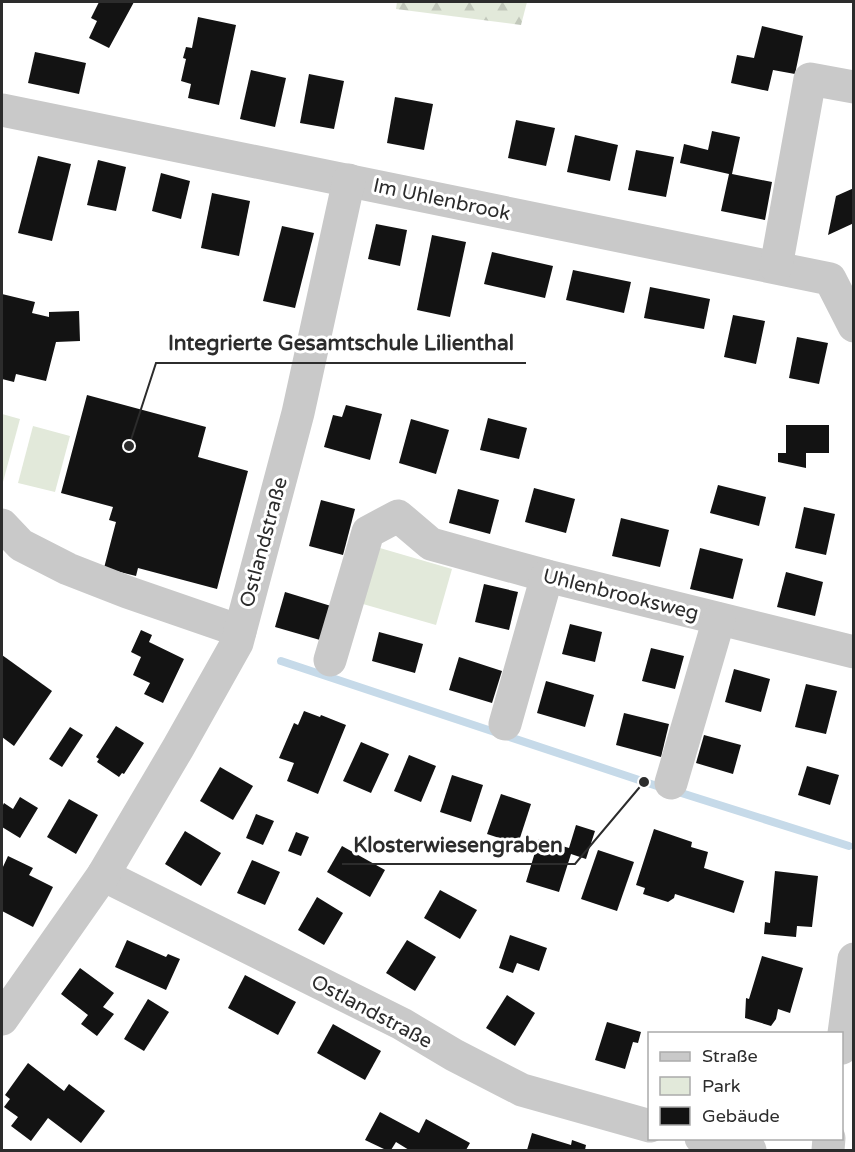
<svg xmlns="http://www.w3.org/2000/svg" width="855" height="1152" viewBox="0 0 855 1152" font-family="'Varela Round',sans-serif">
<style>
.forest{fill:url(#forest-firs)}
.park{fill:#e2e9da}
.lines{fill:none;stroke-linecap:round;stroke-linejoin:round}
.stream{stroke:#c6dae9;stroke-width:8}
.building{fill:#131313}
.minor{stroke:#c9c9c9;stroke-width:33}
.labels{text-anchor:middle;stroke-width:6;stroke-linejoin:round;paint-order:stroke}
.street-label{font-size:20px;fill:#2c2c2c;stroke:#fff}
.leader{fill:none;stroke:#2c2c2c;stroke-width:2}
.callout-dot{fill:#2c2c2c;stroke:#fff;stroke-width:2}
.callout-label{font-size:21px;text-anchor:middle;font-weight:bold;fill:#2c2c2c;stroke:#fff;stroke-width:6;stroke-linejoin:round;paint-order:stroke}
</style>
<defs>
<pattern id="forest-firs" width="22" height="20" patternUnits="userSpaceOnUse" patternTransform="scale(1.5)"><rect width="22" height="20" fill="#e2e9da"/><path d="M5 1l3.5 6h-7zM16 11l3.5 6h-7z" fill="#c2c8bb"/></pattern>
</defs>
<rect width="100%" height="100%" fill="#fff"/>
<polygon class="forest" points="397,2 527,2 521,25 396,9"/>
<g class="park">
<polygon points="2,414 20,419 3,482 2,482"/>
<polygon points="33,426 70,436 55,492 18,483"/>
<polygon points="373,546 452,569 436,625 356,602"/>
</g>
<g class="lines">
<g class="stream">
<polyline points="281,661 663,788"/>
<polyline points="675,791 849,846"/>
</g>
</g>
<g class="building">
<polygon points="99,2 134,2 109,48 89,38 97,21 91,18"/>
<polygon points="198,17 236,25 219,105 188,98 191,84 181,81 186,59 183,58 186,47 192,48"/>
<polygon points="762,26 803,36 795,74 773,70 768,91 731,83 737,55 754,58"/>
<polygon points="35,52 86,63 79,94 28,83"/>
<polygon points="251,70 286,78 275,127 240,119"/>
<polygon points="309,74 344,81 334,129 300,123"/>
<polygon points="395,97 433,104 424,150 387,143"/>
<polygon points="516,120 555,128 546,166 508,158"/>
<polygon points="712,131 740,137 732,174 772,182 765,220 721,211 729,174 680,163 684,144 708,150"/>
<polygon points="575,135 618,145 610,181 567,172"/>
<polygon points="636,150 674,157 666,197 628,190"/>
<polygon points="38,156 71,164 52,241 18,233"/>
<polygon points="98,160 126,167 116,211 87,205"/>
<polygon points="161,173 190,181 181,219 152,211"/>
<polygon points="854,188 854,223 828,235 836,196"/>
<polygon points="212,193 250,201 239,256 201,248"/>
<polygon points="376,224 407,230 400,266 368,259"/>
<polygon points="282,226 314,233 295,308 263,301"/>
<polygon points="432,235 466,242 450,317 417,310"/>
<polygon points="492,252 553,266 545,298 484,284"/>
<polygon points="573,270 631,282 624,313 566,300"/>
<polygon points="650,287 710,299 704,329 644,318"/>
<polygon points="2,294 35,302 32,313 49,317 49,312 79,311 80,341 56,342 46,381 16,374 14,382 2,379"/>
<polygon points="733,315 765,321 756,364 724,357"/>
<polygon points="797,337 828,343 819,384 789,378"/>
<polygon points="87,395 206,427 198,457 248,471 217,589 138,568 136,576 104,568 116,522 109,520 113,507 61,493"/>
<polygon points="346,405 382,414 370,460 324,447 333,415 342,417"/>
<polygon points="488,418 527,428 519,459 480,450"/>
<polygon points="411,419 449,430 436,474 399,463"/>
<polygon points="786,425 829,425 829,453 806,453 806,468 778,462 778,453 786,453"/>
<polygon points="718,485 766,497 759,526 710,513"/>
<polygon points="534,488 575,499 566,533 525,522"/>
<polygon points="458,489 499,500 490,534 449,523"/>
<polygon points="321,500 355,509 343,555 309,546"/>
<polygon points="804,507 835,514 826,555 795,548"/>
<polygon points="621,518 669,530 660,567 612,556"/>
<polygon points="700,548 743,559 733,599 690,589"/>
<polygon points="786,572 823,582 815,616 777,607"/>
<polygon points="484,584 518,592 509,630 475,622"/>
<polygon points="285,592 331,606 320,640 275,627"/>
<polygon points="570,624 602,632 595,662 562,654"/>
<polygon points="141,630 152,635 149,642 184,659 163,703 144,694 150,683 133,675 141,657 131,652"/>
<polygon points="379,632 423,644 415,673 372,661"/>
<polygon points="651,648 684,656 675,689 642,681"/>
<polygon points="2,655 52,691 14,746 2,737"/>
<polygon points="459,657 502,671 492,703 449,690"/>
<polygon points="734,669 770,679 761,712 725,702"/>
<polygon points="546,681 594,695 585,727 537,713"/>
<polygon points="806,684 837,691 826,734 795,727"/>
<polygon points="304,711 320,717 321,715 346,725 318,794 287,781 294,763 279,758 294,723 298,725"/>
<polygon points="624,713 669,724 661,757 616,745"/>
<polygon points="116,726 144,743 124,774 122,773 119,777 97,762 99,759 96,757"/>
<polygon points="70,727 83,735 62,767 49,759"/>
<polygon points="704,735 741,745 733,774 696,763"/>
<polygon points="361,742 389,754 371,793 343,781"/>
<polygon points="409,755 436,766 421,802 394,791"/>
<polygon points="807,766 839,775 830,805 798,795"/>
<polygon points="220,767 253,786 233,820 200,801"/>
<polygon points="452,775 483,785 471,822 440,812"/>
<polygon points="501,794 531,804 518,844 487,834"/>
<polygon points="20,797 38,808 20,838 2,827 2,807 4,803 13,809"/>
<polygon points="69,799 98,815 76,854 47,837"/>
<polygon points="256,814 274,821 263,845 246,838"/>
<polygon points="576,825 595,831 586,859 571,854 559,892 526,882 539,839 569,848"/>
<polygon points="654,829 692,842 691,847 708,852 704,868 744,881 734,913 675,894 674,898 668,902 643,894 645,888 636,885"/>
<polygon points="185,831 221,853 201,886 165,864"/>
<polygon points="296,832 309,837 301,856 288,851"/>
<polygon points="342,846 385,870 370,897 327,872"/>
<polygon points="598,850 634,862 617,911 581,899"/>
<polygon points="8,856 33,868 29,875 53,887 33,927 2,911 2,869"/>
<polygon points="252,860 280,872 265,905 237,893"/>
<polygon points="775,871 818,876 812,927 797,926 796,937 764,934 765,922 770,923"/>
<polygon points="440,890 477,910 460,939 424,918"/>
<polygon points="317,897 343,913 324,945 298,930"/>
<polygon points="510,935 547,948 539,971 517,963 513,973 499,968"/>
<polygon points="127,940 166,957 168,954 180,959 166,990 115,967"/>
<polygon points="407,940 436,957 415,991 386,973"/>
<polygon points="762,956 803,968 790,1013 778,1009 776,1019 771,1026 745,1018 746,998 749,999"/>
<polygon points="80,968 114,993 103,1007 114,1014 97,1036 81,1024 88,1015 61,994"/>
<polygon points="245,975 296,1002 278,1035 228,1008"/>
<polygon points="507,995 535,1013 515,1046 486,1028"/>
<polygon points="148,999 169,1012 144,1051 124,1039"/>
<polygon points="607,1022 641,1032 638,1043 633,1042 625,1069 595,1060"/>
<polygon points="333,1024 381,1051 365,1080 317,1053"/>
<polygon points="28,1063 64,1091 69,1084 105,1111 81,1143 48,1118 31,1141 11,1126 18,1117 4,1107 10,1099 5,1095"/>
<polygon points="380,1112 419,1133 426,1119 470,1143 466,1150 409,1150 396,1142 391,1150 386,1150 365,1140"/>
<polygon points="532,1133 571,1145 572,1140 586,1145 585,1150 527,1150"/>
</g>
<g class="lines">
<g class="minor">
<polyline points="2,110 830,279 854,326"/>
<polyline points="776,267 810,79 854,87"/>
<polyline points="2,525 21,545 68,569 127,592 240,631"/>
<polyline points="330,660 368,532 398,516 431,544 547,576 854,652"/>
<polyline points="505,724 547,576"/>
<polyline points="671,783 719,619"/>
<polyline points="103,875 402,1024 454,1055 522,1090 650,1126"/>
<polyline points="2,1019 103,875 178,748 237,643 298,413 349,180"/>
<polyline points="842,1048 854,959"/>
<polyline points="701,1138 750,1150"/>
<polyline points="828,1150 829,1138"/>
</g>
</g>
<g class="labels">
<g class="street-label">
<text transform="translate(442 199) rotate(12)" y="7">Im Uhlenbrook</text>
<text transform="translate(263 542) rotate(-75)" y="7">Ostlandstraße</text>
<text transform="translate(621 594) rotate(14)" y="7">Uhlenbrooksweg</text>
<text transform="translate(372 1011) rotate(28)" y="7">Ostlandstraße</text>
</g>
</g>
<path class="leader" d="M129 446L156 363H526M644 782L575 864H342"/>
<g class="callout-dot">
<circle cx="129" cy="446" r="6"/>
<circle cx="644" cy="782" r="6"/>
</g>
<g class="callout-label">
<text x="341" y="350">Integrierte Gesamtschule Lilienthal</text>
<text x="458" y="852">Klosterwiesengraben</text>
</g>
<rect width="855" height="1152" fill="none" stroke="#2c2c2c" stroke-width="6"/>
<rect x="648" y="1032" width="195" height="108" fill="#ffffff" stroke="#ababab" stroke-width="1.5"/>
<rect x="660" y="1052" width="30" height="9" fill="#c9c9c9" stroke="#ababab" stroke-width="1.5"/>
<text x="702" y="1062" font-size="18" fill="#2c2c2c">Straße</text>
<rect x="660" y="1077" width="30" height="18" fill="#e2e9da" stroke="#ababab" stroke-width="1.5"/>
<text x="702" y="1092" font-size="18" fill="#2c2c2c">Park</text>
<rect x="660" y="1107" width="30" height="18" fill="#131313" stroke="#ababab" stroke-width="1.5"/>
<text x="702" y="1122" font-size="18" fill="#2c2c2c">Gebäude</text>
</svg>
